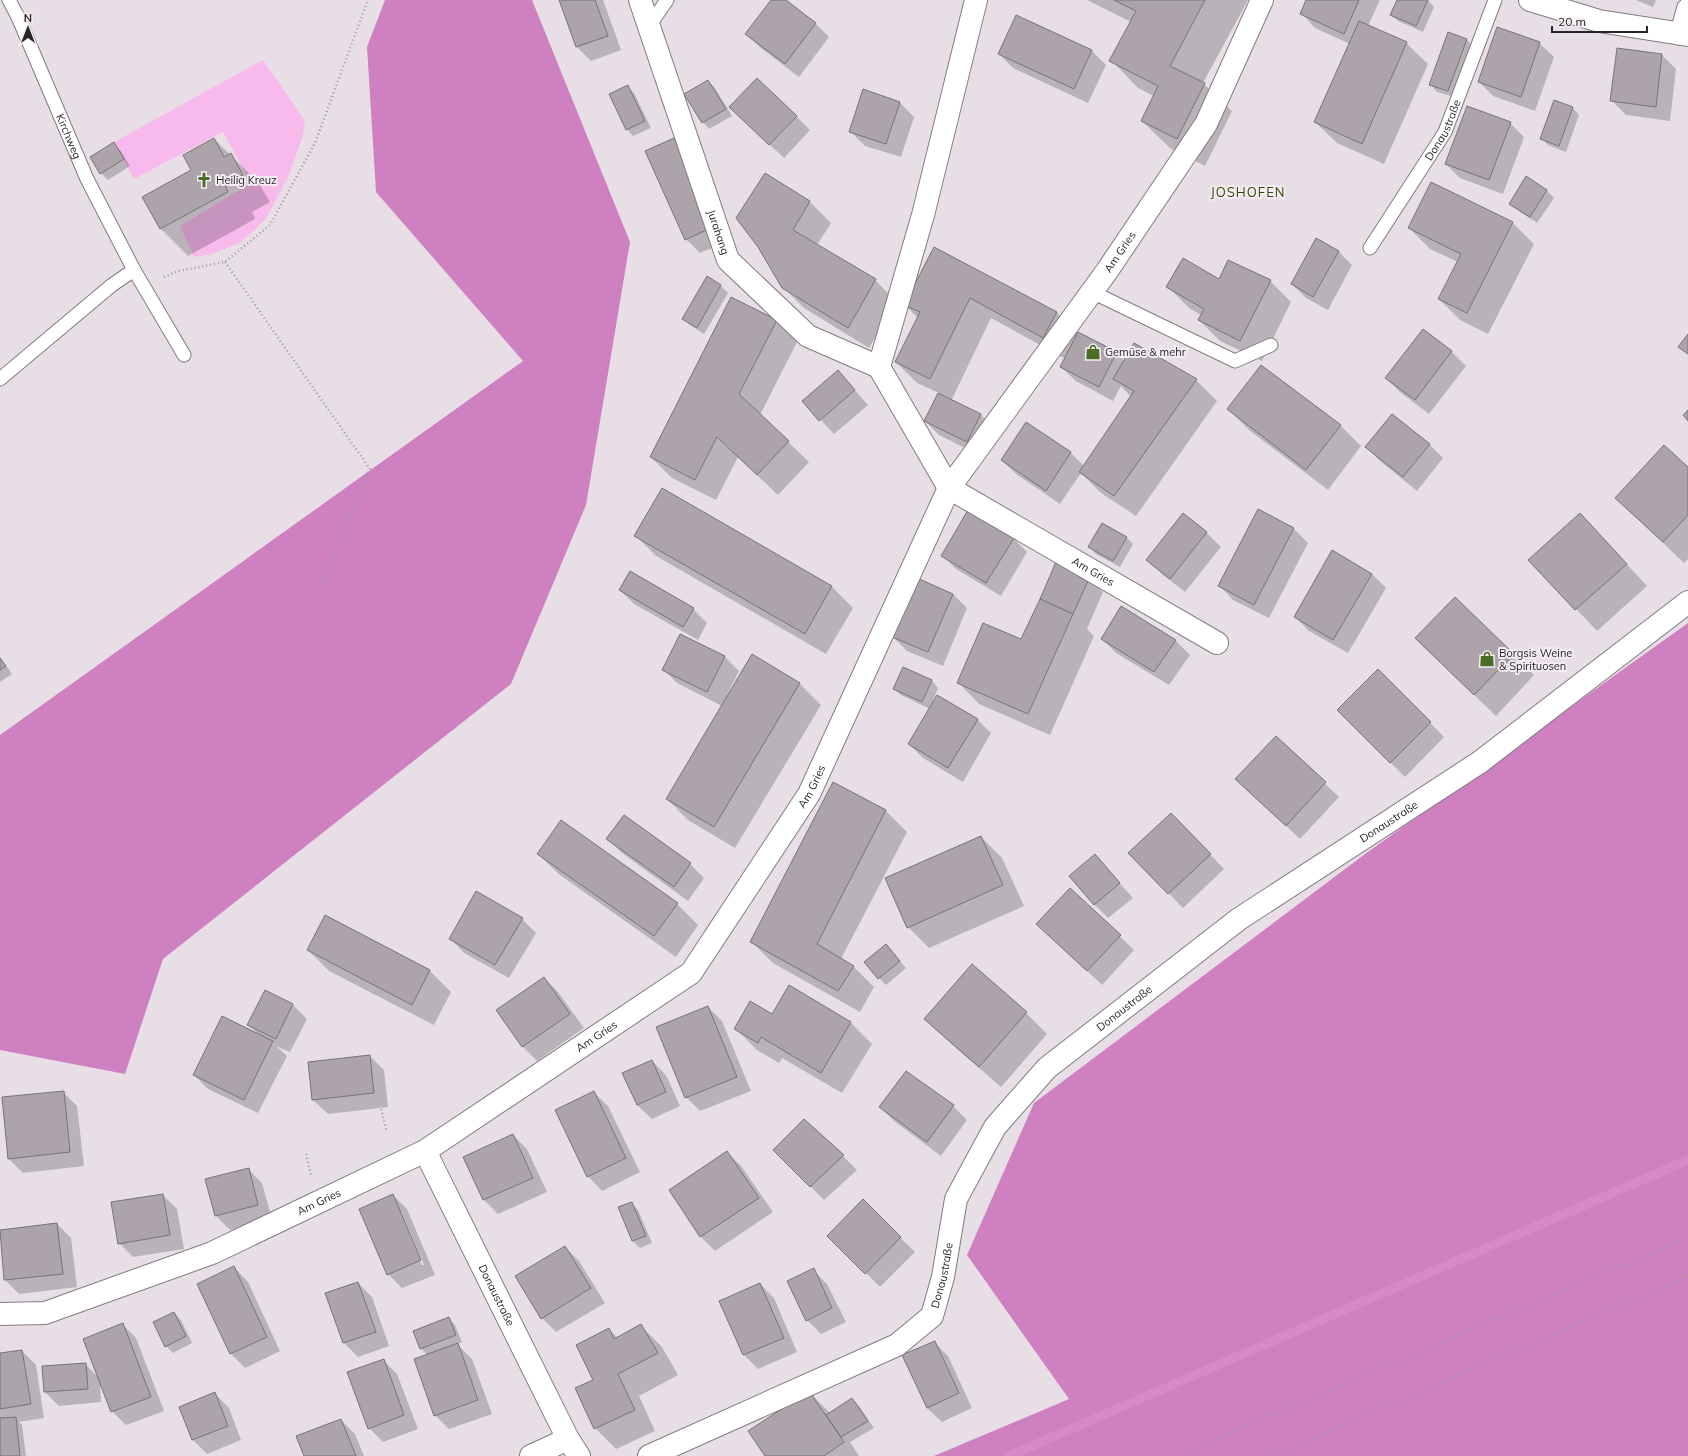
<svg xmlns="http://www.w3.org/2000/svg" width="1688" height="1456" viewBox="0 0 1688 1456" font-family="Mulish,sans-serif">
<style>
.green{fill:#f8baec}
.forest{fill:#cf80c1}
.shadow{fill:#0003;fill-rule:evenodd}
.lines{fill:none;stroke-linecap:round;stroke-linejoin:round}
.stream{stroke:#d788c9;stroke-width:9}
.building{fill:#aca4aa;stroke:#797277}
.service-casing{stroke:#827b81;stroke-width:15}
.minor-casing{stroke:#827b81;stroke-width:24}
.path{stroke:#9f999e;stroke-width:2.5;stroke-dasharray:1 3;stroke-linecap:butt}
.service{stroke:#fff;stroke-width:13}
.minor{stroke:#fff;stroke-width:22}
.labels{text-anchor:middle;stroke-width:4;stroke-linejoin:round;paint-order:stroke}
.street-label{font-size:11px;fill:#272426;stroke:#f5edf3}
.poi-label{font-size:11px;fill:#272426;stroke:#f5edf3;text-anchor:start}
.quarter-label{font-size:13px;letter-spacing:1px;fill:#2f4d07;stroke:#f5edf3}
</style>
<rect width="100%" height="100%" fill="#e8dfe6"/>
<polygon class="green" points="263,60 305,121 302,139 288,177 266,219 240,243 212,254 194,257 180,226 251,183 223,132 134,179 114,142"/>
<g class="forest">
<polygon points="385,0 532,0 630,242 586,505 511,684 163,959 125,1074 0,1050 0,735 523,361 376,192 367,47"/>
<polygon points="1688,623 1688,1456 934,1456 1069,1399 967,1255 1034,1103 1365,854"/>
</g>
<g class="shadow">
<polygon points="560,0 603,0 621,50 591,61 577,47"/>
<polygon points="773,0 784,0 815,23 829,37 799,77 761,48 746,34"/>
<polygon points="1087,0 1248,0 1203,83 1232,111 1205,166 1170,148 1142,121 1154,96 1138,88 1111,60 1131,22"/>
<polygon points="1307,0 1380,0 1368,26 1406,43 1428,64 1384,164 1337,143 1315,122 1350,44 1315,28 1301,13"/>
<polygon points="1398,0 1428,0 1434,7 1423,32 1398,21 1391,15"/>
<polygon points="1636,0 1656,0 1653,7"/>
<polygon points="1016,16 1092,51 1106,65 1088,103 1013,68 999,54"/>
<polygon points="1466,39 1473,46 1454,97 1437,92 1431,85"/>
<polygon points="1539,43 1554,57 1535,111 1493,96 1479,82"/>
<polygon points="1618,49 1662,55 1676,69 1670,121 1626,115 1612,101"/>
<polygon points="708,81 715,88 732,116 709,129 703,122"/>
<polygon points="627,86 634,93 651,128 633,136 627,129"/>
<polygon points="864,90 900,103 914,117 901,157 865,146 851,132"/>
<polygon points="1573,108 1579,115 1566,152 1548,145 1541,138"/>
<polygon points="796,116 810,130 784,158 745,121"/>
<polygon points="1510,123 1524,137 1503,194 1460,178 1446,164"/>
<polygon points="214,139 258,182 270,202 252,212 255,219 188,256 160,228 193,170"/>
<polygon points="674,139 688,153 728,241 700,253 686,239"/>
<polygon points="114,144 121,151 130,166 108,180 101,173"/>
<polygon points="765,174 810,202 831,223 817,245 875,280 896,301 869,348 804,308 783,287"/>
<polygon points="1526,178 1547,191 1554,198 1537,223 1517,210 1510,204"/>
<polygon points="1431,183 1513,223 1534,244 1488,334 1460,320 1439,299 1458,262 1430,249 1409,228"/>
<polygon points="935,249 1057,313 1078,334 1116,353 1125,361 1196,380 1217,401 1136,516 1101,493 1081,473 1060,504 1016,474 1002,460 1026,423 1071,453 1084,466 1131,397 1121,386 1113,401 1076,381 1061,367 1066,359 991,318 951,401 980,414 994,429 981,456 939,435 925,421 939,393 917,383 896,362 918,318 905,305"/>
<polygon points="1338,251 1352,265 1328,310 1306,298 1292,284"/>
<polygon points="707,278 721,286 728,293 704,334 690,325 683,319"/>
<polygon points="1219,280 1270,281 1291,302 1262,361 1220,341 1199,320 1201,315 1189,308 1168,287"/>
<polygon points="776,321 797,342 760,415 809,462 778,495 738,457 716,500 672,478 651,457"/>
<polygon points="1423,330 1452,352 1466,366 1429,414 1400,392 1386,378"/>
<polygon points="838,371 868,405 834,434 803,401"/>
<polygon points="1228,409 1340,425 1361,446 1328,490 1249,430"/>
<polygon points="1429,444 1443,458 1417,491 1380,461 1366,447"/>
<polygon points="1688,468 1688,559 1684,563 1616,498"/>
<polygon points="662,489 832,587 853,608 826,654 656,556 635,535"/>
<polygon points="1258,510 1294,529 1308,543 1269,618 1233,600 1219,585"/>
<polygon points="1580,514 1647,586 1597,631 1530,560"/>
<polygon points="1184,515 1207,533 1221,547 1185,592 1162,574 1148,560"/>
<polygon points="1126,537 1133,544 1120,567 1096,554 1089,547"/>
<polygon points="1013,538 1027,552 1001,596 956,569 942,555"/>
<polygon points="1372,574 1386,588 1348,653 1309,631 1295,617"/>
<polygon points="1089,578 1103,592 1087,629 1094,636 1050,735 979,704 958,682 1022,641"/>
<polygon points="620,590 693,609 707,623 698,640 634,604"/>
<polygon points="953,594 967,608 943,666 907,651 893,637"/>
<polygon points="1122,608 1176,641 1190,655 1169,685 1116,653 1102,639"/>
<polygon points="680,635 725,657 739,671 727,695 728,695 800,684 821,705 735,848 688,820 667,799 722,706 677,683 663,669"/>
<polygon points="1513,654 1534,675 1496,716 1437,659"/>
<polygon points="0,657 12,674 0,682"/>
<polygon points="1378,670 1444,737 1405,777 1338,710"/>
<polygon points="932,681 938,688 932,703 977,719 991,733 963,782 923,758 909,744 930,709 901,695 894,688"/>
<polygon points="1276,737 1339,797 1300,839 1251,793"/>
<polygon points="833,783 886,811 907,832 841,959 853,966 874,987 860,1012 773,963 752,942"/>
<polygon points="624,817 690,864 704,878 688,901 622,853 608,839"/>
<polygon points="1185,828 1224,869 1183,908 1130,853"/>
<polygon points="981,837 1002,858 1024,906 929,948 908,927"/>
<polygon points="538,854 677,904 698,925 676,957 560,875"/>
<polygon points="1095,856 1133,898 1108,918 1094,904"/>
<polygon points="1070,889 1134,950 1102,985 1052,938"/>
<polygon points="326,916 430,971 451,992 434,1025 329,971 308,950"/>
<polygon points="522,919 536,933 509,978 464,953 450,938"/>
<polygon points="892,952 906,968 886,985 879,978"/>
<polygon points="544,978 558,992 584,1028 537,1061 523,1047 497,1011"/>
<polygon points="790,986 851,1023 872,1044 842,1093 782,1058 779,1063 757,1050 736,1029 772,1015"/>
<polygon points="265,991 293,1005 307,1019 290,1052 276,1046 287,1056 258,1113 208,1089 194,1075 259,1035 248,1024"/>
<polygon points="708,1007 722,1021 751,1091 700,1111 686,1097"/>
<polygon points="1026,1013 1047,1034 1001,1087 947,1040 926,1019"/>
<polygon points="370,1056 384,1070 388,1107 328,1114 313,1100"/>
<polygon points="652,1061 666,1075 680,1106 652,1119 637,1105"/>
<polygon points="63,1092 77,1106 84,1166 23,1173 9,1159"/>
<polygon points="593,1092 608,1106 640,1172 602,1191 588,1176"/>
<polygon points="953,1106 967,1120 941,1156 894,1121 880,1107"/>
<polygon points="513,1135 527,1149 547,1192 498,1214 484,1200 465,1157"/>
<polygon points="774,1150 843,1156 857,1170 824,1200"/>
<polygon points="727,1152 741,1166 773,1212 715,1251 701,1237 670,1191"/>
<polygon points="248,1169 262,1183 272,1219 230,1230 216,1216"/>
<polygon points="163,1195 177,1209 184,1249 133,1257 119,1243"/>
<path d="M393,1195L407,1209L435,1275L402,1288L388,1274ZM399,1211H401L424,1265H422Z"/>
<polygon points="863,1201 915,1252 880,1287 829,1236"/>
<polygon points="631,1203 638,1210 652,1243 640,1248 633,1241 619,1208"/>
<polygon points="57,1224 71,1238 77,1287 19,1294 5,1280 0,1231"/>
<polygon points="565,1247 579,1261 605,1303 556,1332 542,1318"/>
<polygon points="234,1267 248,1282 280,1351 245,1368 231,1354 198,1284"/>
<polygon points="813,1270 827,1284 846,1322 821,1334 807,1320"/>
<polygon points="358,1283 372,1297 389,1346 358,1357 344,1343"/>
<polygon points="760,1284 774,1298 797,1352 758,1369 744,1355 720,1302"/>
<polygon points="174,1313 181,1320 192,1343 173,1353 166,1346"/>
<polygon points="449,1318 455,1325 462,1342 457,1344 472,1359 492,1414 449,1429 435,1415 428,1355 421,1349"/>
<polygon points="122,1324 136,1338 164,1411 126,1425 112,1411 100,1380 101,1402 59,1406 45,1392 85,1364 99,1378"/>
<polygon points="641,1326 662,1347 678,1375 639,1396 655,1431 616,1449 595,1428 594,1380 609,1329 618,1338"/>
<polygon points="934,1342 948,1356 972,1408 942,1422 927,1408"/>
<polygon points="22,1351 36,1365 44,1418 19,1422 22,1425 26,1456 0,1456 0,1354"/>
<polygon points="383,1360 397,1374 418,1429 383,1442 369,1428"/>
<polygon points="809,1392 830,1413 852,1399 859,1406 874,1428 850,1442 859,1456 766,1456"/>
<polygon points="215,1394 229,1408 241,1440 207,1454 193,1440 180,1407"/>
<polygon points="341,1420 355,1434 364,1456 305,1456"/>
</g>
<g class="lines">
<polyline class="stream" points="1009,1456 1688,1160"/>
</g>
<g class="building">
<polygon points="559,0 595,0 608,36 576,47"/>
<polygon points="771,0 786,0 816,23 785,64 745,34"/>
<polygon points="1114,0 1205,0 1170,66 1205,83 1177,139 1141,121 1158,86 1109,61 1136,11"/>
<polygon points="1306,0 1359,0 1344,34 1300,14"/>
<polygon points="1397,0 1428,0 1416,26 1390,15"/>
<polygon points="1016,15 1092,50 1074,89 998,54"/>
<polygon points="1359,21 1407,42 1362,144 1314,122"/>
<polygon points="1497,27 1540,42 1521,97 1478,82"/>
<polygon points="1448,32 1467,39 1448,91 1429,85"/>
<polygon points="1617,48 1662,54 1656,107 1610,101"/>
<polygon points="757,78 797,116 769,145 729,107"/>
<polygon points="708,80 726,109 702,123 684,94"/>
<polygon points="628,85 645,121 626,130 609,94"/>
<polygon points="863,89 900,102 886,144 849,132"/>
<polygon points="1554,100 1573,107 1559,146 1540,139"/>
<polygon points="1467,106 1511,122 1489,180 1445,164"/>
<polygon points="214,138 224,157 231,153 243,175 225,185 228,192 160,229 142,197 191,170 183,155"/>
<polygon points="674,138 715,226 685,240 645,151"/>
<polygon points="114,142 124,159 100,174 90,157"/>
<polygon points="765,173 810,201 793,230 876,279 848,328 782,288 758,247 736,218"/>
<polygon points="1526,176 1547,190 1530,217 1509,204"/>
<polygon points="1431,182 1513,222 1467,313 1438,299 1461,254 1408,228"/>
<polygon points="1316,238 1339,251 1313,297 1291,284"/>
<polygon points="934,247 1057,312 1043,338 970,298 930,379 895,362 920,312 904,305"/>
<polygon points="1183,258 1219,279 1228,260 1271,280 1240,341 1198,320 1204,309 1166,287"/>
<polygon points="707,276 721,285 697,328 682,319"/>
<polygon points="731,297 777,320 739,394 789,441 757,475 717,437 695,480 650,457"/>
<polygon points="1423,329 1452,351 1415,400 1385,378"/>
<polygon points="1078,332 1117,352 1099,387 1060,367"/>
<polygon points="1688,334 1688,354 1678,347"/>
<polygon points="1134,343 1197,379 1114,496 1079,472 1134,391 1113,379"/>
<polygon points="1261,365 1341,425 1306,470 1227,409"/>
<polygon points="838,370 855,390 819,421 802,401"/>
<polygon points="938,393 981,414 967,442 924,421"/>
<polygon points="1688,410 1688,421 1683,415"/>
<polygon points="1392,414 1430,444 1403,477 1365,447"/>
<polygon points="1026,422 1071,452 1046,491 1001,460"/>
<polygon points="1664,445 1688,467 1688,515 1663,542 1615,498"/>
<polygon points="662,488 832,586 805,634 634,536"/>
<polygon points="1258,509 1294,528 1254,605 1218,586"/>
<polygon points="968,510 1014,538 986,583 941,556"/>
<polygon points="1183,513 1207,532 1170,579 1146,560"/>
<polygon points="1580,513 1627,564 1575,610 1528,560"/>
<polygon points="1102,523 1127,537 1113,561 1088,547"/>
<polygon points="1332,550 1372,574 1333,640 1294,617"/>
<polygon points="1056,562 1090,577 1073,614 1040,599"/>
<polygon points="630,571 694,608 683,627 619,590"/>
<polygon points="917,578 953,594 928,652 892,637"/>
<polygon points="1455,597 1514,654 1474,695 1415,638"/>
<polygon points="1040,599 1073,614 1028,714 957,683 983,623 1021,639"/>
<polygon points="1121,606 1176,640 1154,672 1101,639"/>
<polygon points="680,634 725,656 707,692 662,670"/>
<polygon points="752,654 800,683 714,827 666,799"/>
<polygon points="0,658 6,666 0,670"/>
<polygon points="903,667 932,680 922,702 893,689"/>
<polygon points="1378,669 1431,722 1390,763 1337,710"/>
<polygon points="937,695 978,719 948,768 908,744"/>
<polygon points="1276,736 1326,782 1286,826 1235,779"/>
<polygon points="833,782 886,810 817,944 854,966 838,991 750,942"/>
<polygon points="1171,813 1211,854 1168,894 1128,853"/>
<polygon points="624,815 691,863 674,887 606,839"/>
<polygon points="561,820 678,903 654,936 537,854"/>
<polygon points="981,836 1003,885 907,928 885,878"/>
<polygon points="1095,854 1120,883 1094,905 1069,876"/>
<polygon points="1070,888 1121,935 1087,971 1036,924"/>
<polygon points="476,891 523,918 495,965 449,939"/>
<polygon points="325,915 430,970 412,1005 307,950"/>
<polygon points="886,944 900,961 878,979 864,962"/>
<polygon points="972,964 1027,1012 979,1067 924,1019"/>
<polygon points="544,977 570,1014 522,1047 496,1010"/>
<polygon points="789,985 851,1022 821,1073 761,1037 758,1043 734,1029 750,1001 772,1014"/>
<polygon points="265,990 293,1004 276,1039 247,1025"/>
<polygon points="708,1006 737,1077 685,1098 656,1027"/>
<polygon points="222,1016 273,1041 244,1100 193,1075"/>
<polygon points="370,1055 374,1093 312,1100 308,1062"/>
<polygon points="652,1060 666,1092 637,1105 622,1073"/>
<polygon points="906,1071 954,1105 927,1142 879,1107"/>
<polygon points="64,1091 70,1152 8,1159 2,1097"/>
<polygon points="594,1091 626,1158 587,1177 555,1110"/>
<polygon points="804,1119 844,1155 810,1187 773,1150"/>
<polygon points="513,1134 533,1178 483,1200 463,1157"/>
<polygon points="727,1151 759,1198 700,1237 669,1190"/>
<polygon points="249,1168 258,1205 215,1216 205,1179"/>
<polygon points="163,1194 170,1235 118,1244 111,1202"/>
<polygon points="393,1194 421,1260 387,1275 359,1209"/>
<polygon points="863,1199 901,1237 865,1274 827,1236"/>
<polygon points="632,1202 646,1236 632,1241 618,1207"/>
<polygon points="57,1223 63,1274 4,1280 0,1230"/>
<polygon points="565,1246 591,1288 541,1319 515,1276"/>
<polygon points="234,1266 267,1337 230,1354 197,1284"/>
<polygon points="814,1268 832,1308 806,1321 787,1281"/>
<polygon points="358,1282 376,1332 343,1343 325,1293"/>
<polygon points="760,1283 784,1338 743,1355 719,1301"/>
<polygon points="174,1312 186,1336 165,1347 153,1322"/>
<polygon points="449,1317 456,1335 420,1349 413,1331"/>
<polygon points="123,1323 151,1397 111,1412 83,1339"/>
<polygon points="641,1324 658,1353 618,1374 635,1410 594,1429 575,1388 593,1380 576,1345 609,1328 614,1339"/>
<polygon points="935,1341 959,1393 927,1408 902,1355"/>
<polygon points="458,1343 478,1400 434,1416 414,1359"/>
<polygon points="22,1350 31,1404 0,1409 0,1353"/>
<polygon points="384,1359 404,1415 368,1429 347,1372"/>
<polygon points="86,1363 88,1389 44,1392 42,1366"/>
<polygon points="809,1391 844,1442 824,1456 765,1456 748,1431"/>
<polygon points="215,1392 228,1426 192,1440 179,1407"/>
<polygon points="852,1398 868,1421 841,1437 826,1415"/>
<polygon points="16,1417 20,1456 0,1456 0,1418"/>
<polygon points="341,1419 356,1456 304,1456 296,1436"/>
</g>
<g class="lines">
<defs>
<g id="service">
<path id="s1" d="M9,0L18,17L87,179L134,270L184,355"/>
<polyline points="649,26 667,0"/>
<path id="s2" d="M1370,248L1445,132L1495,0"/>
<polyline points="1092,292 1235,361 1271,345"/>
<polyline points="0,379 112,285 134,270"/>
</g>
<g id="minor">
<path id="s3" d="M640,0L728,260L808,336L879,367"/>
<path id="s4" d="M976,0L923,215L879,367L949,488L1217,643"/>
<polyline points="1530,0 1599,21 1688,35"/>
<polyline points="1681,34 1688,9"/>
<path id="s5" d="M425,1151L568,1439L579,1456"/>
<path id="s6" d="M0,1314L45,1313L212,1253L425,1151L691,973L809,794L949,488L1107,271L1206,124L1262,0"/>
<polyline points="531,1456 568,1439"/>
<path id="s7" d="M649,1456L897,1345L932,1316L943,1277L956,1199L995,1127L1047,1068L1239,919L1480,762L1688,602"/>
</g>
</defs>
<use href="#service" class="service-casing"/>
<use href="#minor" class="minor-casing"/>
<g class="path">
<polyline points="225,262 370,469 319,589"/>
<polyline points="164,277 178,271 225,262 270,225 315,143 368,0"/>
<polyline points="381,1109 387,1132"/>
<polyline points="306,1154 311,1175"/>
<polyline points="1177,1456 1688,1237"/>
<polyline points="1272,1456 1688,1276"/>
</g>
<use href="#service" class="service"/>
<use href="#minor" class="minor"/>
</g>
<defs>
<symbol id="church-bare" viewBox="-9 -9 18 18"><path d="M-1.2-6h2.4v3.5h3.3v2.4h-3.3V6h-2.4V-.1h-3.3v-2.4h3.3Z" fill="#4a6e26" stroke="#f5edf3" stroke-width="2.5" paint-order="stroke"/></symbol>
<symbol id="shop-bare" viewBox="-9 -9 18 18"><path d="M-5-2.5h2.3a2.7 3.5 0 0 1 5.4 0H5L5.5 6h-11ZM-1.5-2.5h3a1.5 2.3 0 0 0-3 0Z" fill="#4a6e26" stroke="#f5edf3" stroke-width="2.5" paint-order="stroke"/></symbol>
</defs>
<g fill-rule="evenodd">
<use href="#church-bare" x="193" y="169" width="22" height="22"/>
<use href="#shop-bare" x="1082" y="341" width="22" height="22"/>
<use href="#shop-bare" x="1476" y="648" width="22" height="22"/>
</g>
<g class="labels">
<g class="street-label">
<text dy="4" stroke="none"><textPath href="#s2" startOffset="139">Donaustraße</textPath></text>
<text dy="4" stroke="none"><textPath href="#s1" startOffset="149">Kirchweg</textPath></text>
<text dy="4" stroke="none"><textPath href="#s3" startOffset="245">Jurahang</textPath></text>
<text dy="4" stroke="none"><textPath href="#s6" startOffset="1621">Am Gries</textPath></text>
<text dy="4" stroke="none"><textPath href="#s4" startOffset="686">Am Gries</textPath></text>
<text dy="4" stroke="none"><textPath href="#s6" startOffset="1001">Am Gries</textPath></text>
<text dy="4" stroke="none"><textPath href="#s7" startOffset="1019">Donaustraße</textPath></text>
<text dy="4" stroke="none"><textPath href="#s7" startOffset="695">Donaustraße</textPath></text>
<text dy="4" stroke="none"><textPath href="#s6" startOffset="665">Am Gries</textPath></text>
<text dy="4" stroke="none"><textPath href="#s6" startOffset="341">Am Gries</textPath></text>
<text dy="4" stroke="none"><textPath href="#s7" startOffset="359">Donaustraße</textPath></text>
<text dy="4" stroke="none"><textPath href="#s5" startOffset="161">Donaustraße</textPath></text>
</g>
<g class="poi-label">
<text x="216" y="184">Heilig Kreuz</text>
<text x="1105" y="356">Gemüse &amp; mehr</text>
<text x="1499" y="657">Borgsis Weine<tspan x="1499" dy="13">&amp; Spirituosen</tspan></text>
</g>
<g class="quarter-label">
<text x="1248" y="197">JOSHOFEN</text>
</g>
</g>
<g transform="translate(28 28)" stroke="#f5edf3" stroke-width="3" paint-order="stroke">
<path d="M0-3L7 15L0 10L-7 15Z" fill="#272426"/>
<text y="-6" font-size="11" font-weight="bold" text-anchor="middle" fill="#272426">N</text>
</g>
<path d="M1552 26v6h95v-6" fill="none" stroke="#272426" stroke-width="2"/>
<text x="1558" y="26" font-size="12" fill="#272426" stroke="#f5edf3" stroke-width="3" paint-order="stroke">20 m</text>
</svg>
